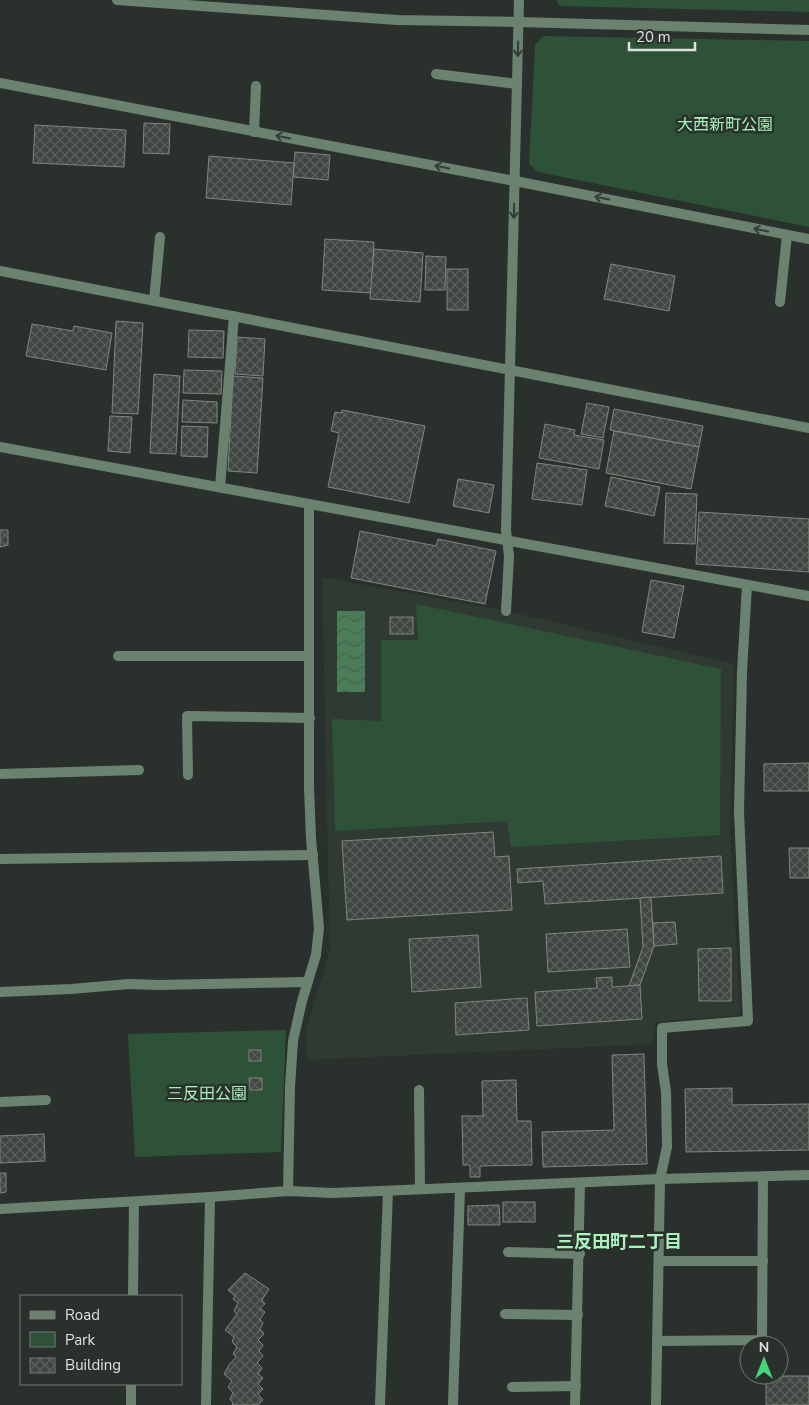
<svg xmlns="http://www.w3.org/2000/svg" width="809" height="1405" viewBox="0 0 809 1405" font-family="'Nunito Sans','Noto Sans JP',sans-serif">
<style>
.built{fill:#2f3b32}
.green{fill:#2d5237}
.water{fill:url(#water-waves)}
.building{fill:url(#building-cross-hatch);stroke:#7f8680}
.lines{fill:none;stroke-linecap:round;stroke-linejoin:round}
.service{stroke:#6c8271;stroke-width:10}
.minor{stroke:#6c8271;stroke-width:10}
.tertiary{stroke:#6c8271;stroke-width:10}
.oneway{stroke:#343d36}
.labels{text-anchor:middle;stroke-width:5;stroke-linejoin:round;paint-order:stroke}
.park-label{font-size:16px;fill:#a5f1b8;stroke:#2a312c}
.neighbourhood-label{font-size:18px;font-weight:bold;fill:#acf1bd;stroke:#2a312c}
</style>
<defs>
<pattern id="water-waves" width="16" height="10" patternUnits="userSpaceOnUse" patternTransform="scale(1.25)"><rect width="16" height="10" fill="#4b7d58"/><path d="M0 5q4-4 8 0t8 0" fill="none" stroke="#47634f"/></pattern>
<pattern id="building-cross-hatch" width="8" height="8" patternUnits="userSpaceOnUse" patternTransform="scale(1.25)"><rect width="8" height="8" fill="#404641"/><path d="M0 0l8 8M0 8l8-8" fill="none" stroke="#5b605c"/></pattern>
</defs>
<rect width="100%" height="100%" fill="#2a312c"/>
<polygon class="built" points="322,577 506,611 734,664 730,831 740,1015 655,1022 653,1044 307,1060 306,1030 330,950"/>
<g class="green">
<polygon points="556,0 809,0 809,12 560,6"/>
<polygon points="543,36 809,41 809,227 538,172 529,164 535,45"/>
<polygon points="416,604 721,669 720,835 511,847 507,821 335,831 332,719 381,721 381,640 418,640"/>
<polygon points="286,1030 281,1152 135,1157 128,1034"/>
</g>
<rect class="water" x="337" y="611" width="28" height="81"/>
<g class="building">
<polygon points="144,123 170,124 169,154 143,153"/>
<polygon points="35,125 126,130 124,167 33,163"/>
<polygon points="295,152 330,155 328,180 293,177"/>
<polygon points="209,156 294,163 291,205 206,198"/>
<polygon points="325,239 374,242 371,293 322,290"/>
<polygon points="374,249 423,253 420,302 370,299"/>
<polygon points="426,256 446,257 445,290 425,290"/>
<polygon points="611,264 675,276 669,311 604,299"/>
<rect x="447" y="269" width="21" height="41"/>
<polygon points="116,321 143,323 138,414 112,413"/>
<polygon points="32,324 73,331 74,326 112,333 106,370 26,356"/>
<polygon points="189,330 224,331 223,358 188,357"/>
<polygon points="237,337 265,339 263,376 235,374"/>
<polygon points="184,370 222,371 221,394 183,393"/>
<polygon points="154,374 180,376 176,454 150,453"/>
<polygon points="233,376 263,378 257,473 228,471"/>
<polygon points="183,400 217,402 217,423 182,422"/>
<polygon points="587,403 609,407 603,438 581,434"/>
<polygon points="614,409 703,426 699,447 610,430"/>
<polygon points="342,410 425,426 409,503 328,487 339,433 331,431 335,412 342,413"/>
<polygon points="110,416 132,417 130,453 108,451"/>
<polygon points="545,424 575,430 574,435 604,440 599,469 539,458"/>
<polygon points="182,426 208,427 207,457 181,456"/>
<polygon points="614,431 699,447 691,489 606,473"/>
<polygon points="537,463 587,470 582,505 532,499"/>
<polygon points="611,477 660,487 654,516 605,506"/>
<polygon points="458,479 494,485 489,513 453,506"/>
<polygon points="666,493 697,494 695,544 664,543"/>
<polygon points="699,512 809,519 809,572 696,564"/>
<polygon points="0,530 8,530 8,545 0,547"/>
<polygon points="360,531 436,546 438,539 496,551 485,604 351,578"/>
<polygon points="651,580 684,586 674,638 642,632"/>
<rect x="390" y="617" width="23" height="17"/>
<polygon points="809,763 809,791 764,791 764,764"/>
<polygon points="493,832 495,857 509,856 512,910 347,920 342,841"/>
<polygon points="789,848 809,848 809,878 790,878"/>
<polygon points="721,856 723,893 545,904 543,881 518,883 517,869"/>
<polygon points="651,897 654,946 640,985 629,986 643,947 640,898"/>
<polygon points="675,922 677,944 654,946 653,923"/>
<polygon points="627,929 630,967 548,972 546,934"/>
<polygon points="478,935 481,987 412,992 409,939"/>
<polygon points="731,948 731,1001 699,1001 698,949"/>
<polygon points="612,977 612,987 640,985 642,1019 537,1026 535,992 597,988 596,978"/>
<polygon points="527,998 529,1030 456,1035 455,1003"/>
<rect x="249" y="1050" width="12" height="11"/>
<polygon points="644,1054 647,1164 543,1167 542,1132 614,1130 612,1055"/>
<polygon points="249,1078 262,1078 262,1090 250,1090"/>
<polygon points="516,1080 517,1121 531,1121 532,1165 480,1166 480,1177 470,1177 470,1165 463,1165 462,1116 483,1116 482,1081"/>
<polygon points="732,1088 732,1105 809,1104 809,1150 686,1152 685,1089"/>
<polygon points="44,1134 45,1161 0,1163 0,1136"/>
<polygon points="0,1173 6,1173 6,1192 0,1193"/>
<rect x="503" y="1202" width="32" height="20"/>
<polygon points="499,1205 500,1225 468,1225 468,1206"/>
<polygon points="245,1273 269,1289 262,1300 265,1304 260,1308 265,1312 260,1319 263,1323 260,1329 264,1334 258,1340 263,1345 259,1351 263,1356 257,1363 262,1368 258,1374 263,1378 258,1384 263,1389 258,1394 263,1400 258,1405 232,1405 233,1403 230,1399 233,1393 228,1387 232,1381 224,1374 229,1365 236,1357 233,1354 237,1347 232,1342 234,1337 225,1330 237,1314 234,1311 238,1303 233,1299 235,1296 228,1290"/>
<rect x="766" y="1376" width="43" height="29"/>
</g>
<g class="lines">
<g class="service">
<polyline points="436,74 517,84"/>
<polyline points="254,132 256,86"/>
<polyline points="154,301 160,237"/>
<polyline points="508,1252 580,1254"/>
<polyline points="505,1314 578,1315"/>
<polyline points="512,1387 576,1386"/>
</g>
<g class="minor">
<polyline points="117,0 397,20 518,22 809,30"/>
<polyline points="0,83 515,181 809,239"/>
<polyline points="780,302 787,235"/>
<polyline points="0,447 809,596"/>
<polyline points="220,487 234,316"/>
<polyline points="506,611 509,556 506,530 519,0"/>
<polyline points="118,656 308,656"/>
<polyline points="0,774 139,770"/>
<polyline points="188,775 187,716 310,718"/>
<polyline points="0,859 313,855"/>
<polyline points="0,992 71,989 129,984 159,985 308,982"/>
<polyline points="419,1090 420,1189"/>
<polyline points="0,1102 46,1100"/>
<polyline points="288,1191 290,1087 293,1041 302,1001 316,955 319,928 311,838 309,788 309,505"/>
<polyline points="0,1209 210,1197 288,1191 333,1193 660,1179 809,1175"/>
<polyline points="659,1261 763,1261"/>
<polyline points="133,1296 134,1202"/>
<polyline points="658,1341 762,1340 763,1177"/>
<polyline points="131,1405 131,1384"/>
<polyline points="206,1405 210,1197"/>
<polyline points="380,1405 388,1191"/>
<polyline points="453,1405 460,1188"/>
<polyline points="575,1405 580,1183"/>
<polyline points="656,1405 660,1179 667,1147 666,1092 662,1064 662,1028 748,1021 739,811 742,672 747,585"/>
</g>
<polyline class="tertiary" points="0,271 809,428"/>
</g>
<defs><path id="oneway-shaft" d="M-6 0H5M1.5-3L5.5 0L1.5 3" fill="none" stroke-width="1.6" stroke-linecap="round" stroke-linejoin="round" transform="scale(1.25)"/></defs>
<g class="oneway">
<use href="#oneway-shaft" transform="translate(518 49) rotate(91)"/>
<use href="#oneway-shaft" transform="translate(283 137) rotate(-169)"/>
<use href="#oneway-shaft" transform="translate(442 167) rotate(-169)"/>
<use href="#oneway-shaft" transform="translate(602 198) rotate(-169)"/>
<use href="#oneway-shaft" transform="translate(514 211) rotate(91)"/>
<use href="#oneway-shaft" transform="translate(761 230) rotate(-169)"/>
</g>
<g class="labels">
<g class="park-label">
<text x="725" y="130">大西新町公園</text>
<text x="207" y="1099">三反田公園</text>
</g>
<g class="neighbourhood-label">
<text x="619" y="1248">三反田町二丁目</text>
</g>
</g>
<rect x="20" y="1295" width="162" height="90" fill="#2a312c" stroke="#727874"/>
<rect x="30" y="1311" width="25" height="8" fill="#6c8271" stroke="#727874"/>
<text x="65" y="1320" font-size="15" fill="#dee2df">Road</text>
<rect x="30" y="1332" width="25" height="15" fill="#2d5237" stroke="#727874"/>
<text x="65" y="1345" font-size="15" fill="#dee2df">Park</text>
<rect x="30" y="1358" width="25" height="15" fill="url(#building-cross-hatch)" stroke="#727874"/>
<text x="65" y="1370" font-size="15" fill="#dee2df">Building</text>
<g transform="translate(764 1360)"><circle r="24" fill="#2a312c" stroke="#727874"/>
<path d="M0-4L9 19L0 12L-9 19Z" fill="#45d77a"/>
<text y="-8" font-size="14" font-weight="bold" text-anchor="middle" fill="#dee2df">N</text>
</g>
<path d="M629 42v8h66v-8" fill="none" stroke="#dee2df" stroke-width="2.5"/>
<text x="636" y="42" font-size="15" fill="#dee2df" stroke="#2a312c" stroke-width="4" paint-order="stroke">20 m</text>
</svg>
